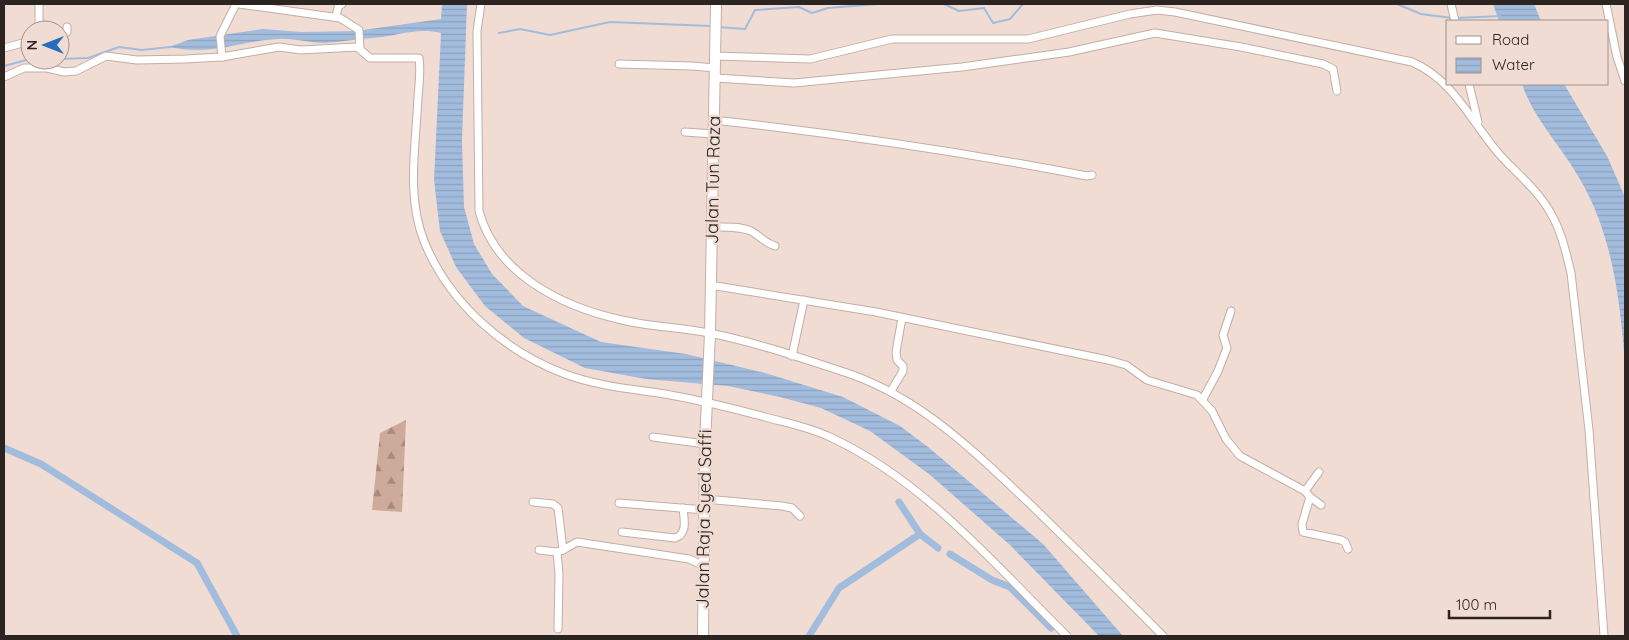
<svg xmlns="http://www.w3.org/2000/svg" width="1629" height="640" viewBox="0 0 1629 640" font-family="Quicksand,sans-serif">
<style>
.forest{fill:url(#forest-firs)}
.water{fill:url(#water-rules)}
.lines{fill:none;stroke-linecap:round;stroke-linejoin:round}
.stream{stroke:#a2bcdd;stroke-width:2}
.canal{stroke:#a2bcdd;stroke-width:7}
.minor-casing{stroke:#c2aea5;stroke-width:9}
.secondary-casing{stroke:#c2aea5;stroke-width:12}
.minor{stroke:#fff;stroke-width:7}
.secondary{stroke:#fff;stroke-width:10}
.labels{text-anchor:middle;stroke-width:5;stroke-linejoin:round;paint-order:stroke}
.street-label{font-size:18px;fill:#2c2421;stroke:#f1dcd3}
</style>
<defs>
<pattern id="forest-firs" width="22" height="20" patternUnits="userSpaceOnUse" patternTransform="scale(1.25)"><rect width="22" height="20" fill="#cdaa9a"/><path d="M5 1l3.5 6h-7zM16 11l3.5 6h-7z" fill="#a78a7d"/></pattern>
<pattern id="water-rules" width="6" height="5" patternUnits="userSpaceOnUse" patternTransform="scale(1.25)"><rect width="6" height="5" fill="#a2bcdd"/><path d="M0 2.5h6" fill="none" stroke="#8ca1bd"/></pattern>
</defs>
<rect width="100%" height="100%" fill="#f1dcd3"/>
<polygon class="forest" points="406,420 402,512 372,510 380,433"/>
<g class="water">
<path d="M442,4H467L462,140L464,207L474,244L492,274L523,306L601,342L686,354L765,373L843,397L900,426L928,447L1043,544L1123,636H1099L1010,545L929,474L870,431L821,408L780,397L728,386L646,379L585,368L524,338L485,306L456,267L440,231L434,180L441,33C417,27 397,36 373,38C357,39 340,42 324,43C309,43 293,38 278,39C238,41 213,56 169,47L188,40L263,29L301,32L356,31L441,19Z"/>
<polygon points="1493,4 1534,4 1541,21 1499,21"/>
<path d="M1522,84H1564L1607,156L1625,197V364C1620,301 1613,237 1581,181C1563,148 1534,120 1522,84Z"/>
</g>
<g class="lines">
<g class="stream">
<polyline points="944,4 959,11 984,8 993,23 1010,19 1023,4"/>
<polyline points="1397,4 1421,14 1452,18"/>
<polyline points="1457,18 1500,16"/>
<polyline points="718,27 745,29 755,10 799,7 812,13 828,8 878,4"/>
<polyline points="499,33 520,29 550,35 610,22 711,26"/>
<polyline points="60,59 88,58 119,47 142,50 170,47"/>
<polyline points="4,66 30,59"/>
</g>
<g class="canal">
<polyline points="4,448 41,464 197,563 237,636"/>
<polyline points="899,502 920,534"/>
<polyline points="950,554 992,580 1010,587 1051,628"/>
<polyline points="809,636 839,588 920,534 938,548"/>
</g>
<defs>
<g id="minor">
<polyline points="39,4 39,30"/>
<polyline points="239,4 340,18 359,30 360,49"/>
<path d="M481,4L477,31L479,211C496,275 563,307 622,320C651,327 680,327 709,333C751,341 798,357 838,370C917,394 970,448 1029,503C1074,547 1119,591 1163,636"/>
<polyline points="1451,4 1455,21"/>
<polyline points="1606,4 1617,57 1625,81"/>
<polyline points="336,17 338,7 342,4"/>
<polyline points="60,36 67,32 67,27"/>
<polyline points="4,48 30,41"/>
<path d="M715,56L810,59L892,39H1028L1130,14L1157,10L1175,12L1412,62C1454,80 1471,122 1500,155C1516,173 1537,189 1550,212C1561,230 1566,252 1571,273L1589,430L1604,636"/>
<polyline points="222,57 220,36 236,4"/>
<polyline points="619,64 692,66 715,68"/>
<path d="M4,77L24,68H47L64,72L76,71L106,56L137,60L185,59L222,57L279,47L301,50L357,47L370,58H419C421,70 419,84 418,97C416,145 406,195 424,241C449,303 504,351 565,374C597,386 632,389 665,394C699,400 732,408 765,417C787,423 809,427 830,437C925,481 994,564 1067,636"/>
<polyline points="715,78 794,83 962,67 1069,52 1155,33 1241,47 1323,64 1333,69 1337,91"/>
<polyline points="1469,84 1478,122"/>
<path d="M714,120C839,134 963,152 1087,176L1092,175"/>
<polyline points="685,132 713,134"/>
<path d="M711,227C724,227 739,226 751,231C760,236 765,243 775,246"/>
<polyline points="710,285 876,312 1108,360 1126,365 1147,380 1197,395 1212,411 1226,439 1240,456 1305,491 1310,497 1302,524 1303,532 1341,540 1345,542 1348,549"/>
<polyline points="792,356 804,300"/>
<polyline points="891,391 903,371 903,366 897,360 896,352 902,318"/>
<polyline points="1203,399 1218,371 1227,348 1223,335 1231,311"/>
<polyline points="653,437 705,444"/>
<polyline points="1305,491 1319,472"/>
<polyline points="1310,497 1321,505"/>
<polyline points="705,499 782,506 792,508 800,516"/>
<polyline points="533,502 553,504 558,508 563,550 577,542 689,559 704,566"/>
<polyline points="619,503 705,510"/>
<path d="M622,532L675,538C688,534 684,519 683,508"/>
<polyline points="539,550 557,552"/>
<polyline points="558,629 559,574 557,552 563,550"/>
</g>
<polyline id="secondary" points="703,636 705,444 710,333 716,4"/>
</defs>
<use href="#minor" class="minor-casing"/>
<use href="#secondary" class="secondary-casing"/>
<use href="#minor" class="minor"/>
<use href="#secondary" class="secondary"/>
</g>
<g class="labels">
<g class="street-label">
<text transform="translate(713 180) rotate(-89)" y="6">Jalan Tun Raza</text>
<text transform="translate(704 519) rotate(-89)" y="6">Jalan Raja Syed Saffi</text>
</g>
</g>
<rect width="1629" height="640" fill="none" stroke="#2c2421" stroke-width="10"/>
<rect x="1446" y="20" width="162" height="65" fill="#f1dcd3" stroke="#a2928c"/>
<rect x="1456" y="36" width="25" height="8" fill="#ffffff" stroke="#a2928c"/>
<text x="1492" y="45" font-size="15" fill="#2c2421">Road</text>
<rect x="1456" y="58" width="25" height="15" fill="url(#water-rules)" stroke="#a2928c"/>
<text x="1492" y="70" font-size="15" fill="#2c2421">Water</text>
<g transform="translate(45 45) rotate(270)"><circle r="24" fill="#f1dcd3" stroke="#a2928c"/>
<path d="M0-4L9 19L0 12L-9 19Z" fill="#256dbd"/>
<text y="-8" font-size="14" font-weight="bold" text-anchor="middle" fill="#2c2421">N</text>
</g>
<path d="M1449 610v8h101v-8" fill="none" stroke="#2c2421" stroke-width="2.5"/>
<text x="1456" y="610" font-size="15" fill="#2c2421" stroke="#f1dcd3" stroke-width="4" paint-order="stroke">100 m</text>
</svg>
